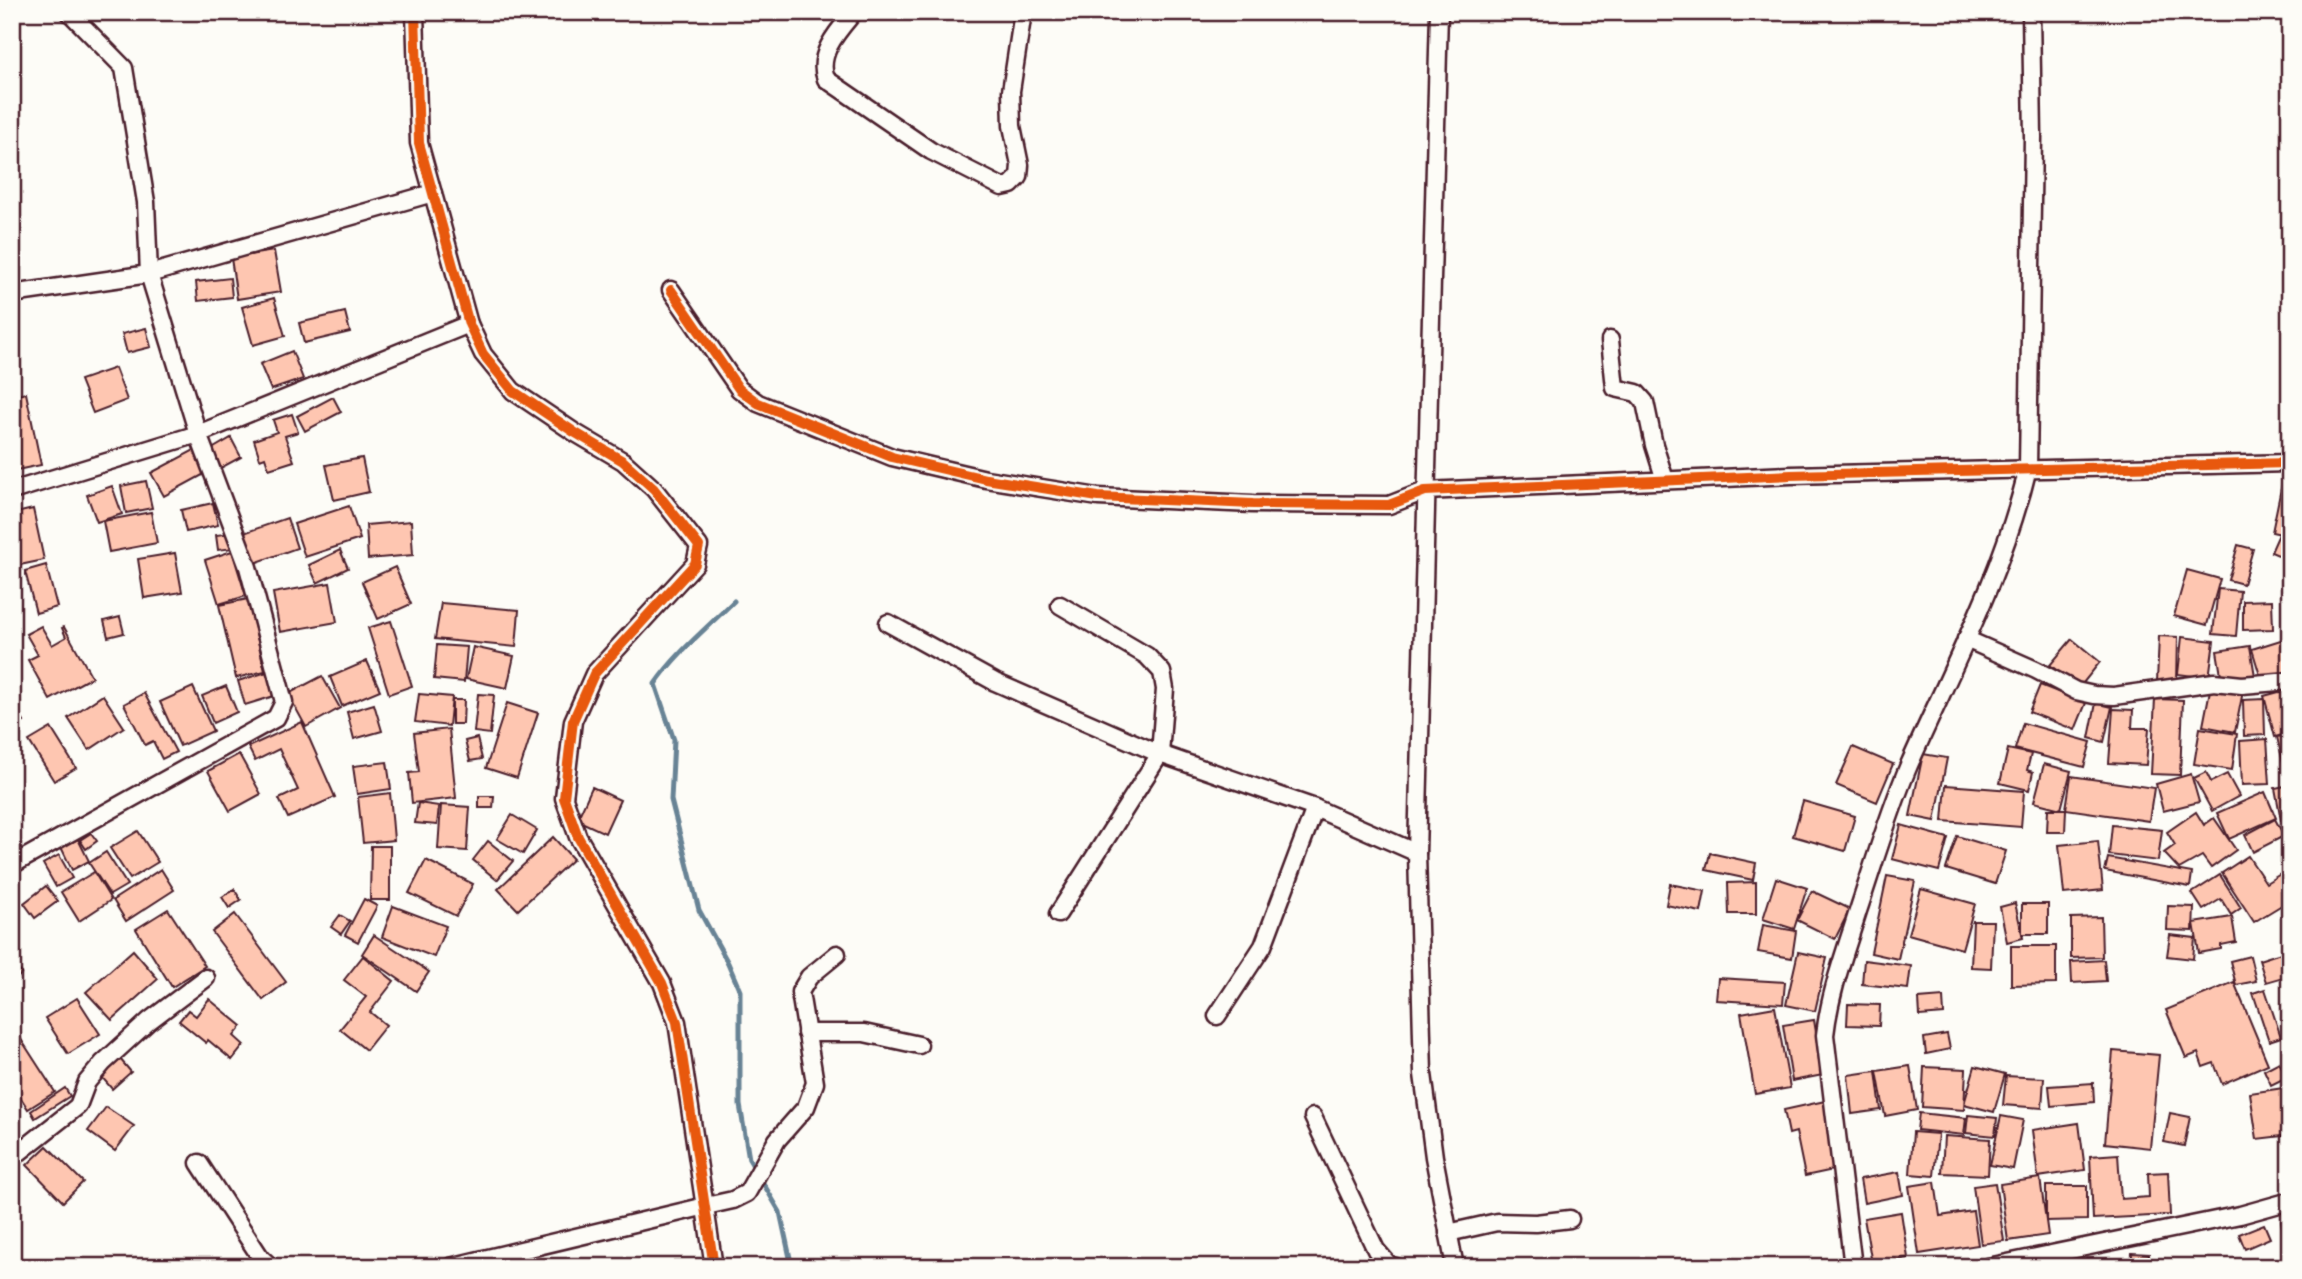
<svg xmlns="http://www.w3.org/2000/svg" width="2302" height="1279" viewBox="0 0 2302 1279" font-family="'Shantell Sans',sans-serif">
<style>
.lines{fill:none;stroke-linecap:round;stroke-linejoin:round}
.stream{stroke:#688395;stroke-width:5}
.building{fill:#fec6b1;stroke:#4a1f2b;stroke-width:2}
.street-casing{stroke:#4a1f2b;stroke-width:21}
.street{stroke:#fdfcf7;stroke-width:16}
.cycleway-casing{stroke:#fdfcf7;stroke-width:15}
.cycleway{stroke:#e8590c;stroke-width:10}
</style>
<rect width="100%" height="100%" fill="#fdfcf7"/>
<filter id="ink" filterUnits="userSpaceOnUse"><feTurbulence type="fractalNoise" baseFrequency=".0143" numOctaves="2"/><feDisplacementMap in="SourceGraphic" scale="14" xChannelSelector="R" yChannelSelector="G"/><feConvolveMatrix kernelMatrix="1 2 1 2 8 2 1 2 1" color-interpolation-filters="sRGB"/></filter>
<g filter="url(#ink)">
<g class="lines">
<path class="stream" d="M734,601C707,628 676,653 655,684L674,740L671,800L699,910L728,963L740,991V1105L749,1159L780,1212L792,1267"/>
</g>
<g class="building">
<polygon points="274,251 281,292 237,299 231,258"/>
<polygon points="230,278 232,297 198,301 196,282"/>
<polygon points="274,298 285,336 253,345 242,307"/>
<polygon points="345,312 350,332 304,343 299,323"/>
<polygon points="146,328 151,347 127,353 122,334"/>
<polygon points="292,351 303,379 271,390 260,364"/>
<polygon points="115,368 127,400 93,413 80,380"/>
<polygon points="26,393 41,465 12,471 12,396"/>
<polygon points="333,397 341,412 305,431 297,416"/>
<polygon points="292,414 298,432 285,436 294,461 269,469 265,457 260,459 254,440 277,432 273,420"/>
<polygon points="231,438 241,457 217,470 207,452"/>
<polygon points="198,448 210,471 164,496 151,473"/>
<polygon points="362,458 369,492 334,500 326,465"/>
<polygon points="2284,474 2290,475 2290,536 2272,532"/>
<polygon points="146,481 152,508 126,513 121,486"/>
<polygon points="112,486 122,514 97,522 87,495"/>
<polygon points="213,503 218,525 186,532 181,510"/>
<polygon points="349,506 360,539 305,557 294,524"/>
<polygon points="33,509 44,560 15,566 12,553 12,514"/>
<polygon points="151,512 157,543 109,552 103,521"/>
<polygon points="287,518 297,548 249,565 238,535"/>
<polygon points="411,521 413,555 368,559 366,525"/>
<polygon points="232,533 234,548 218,550 216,535"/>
<polygon points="2279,534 2290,538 2290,560 2271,552"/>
<polygon points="2238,545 2253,549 2243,584 2228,580"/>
<polygon points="340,550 348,568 317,583 309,565"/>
<polygon points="232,551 246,596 219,604 205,560"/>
<polygon points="175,553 182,592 144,598 138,559"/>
<polygon points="46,565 57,607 36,613 25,571"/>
<polygon points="395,567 411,604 378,619 362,582"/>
<polygon points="2187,570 2220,579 2207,625 2174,616"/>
<polygon points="330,583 337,622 280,632 273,593"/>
<polygon points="2218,589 2240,591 2236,636 2213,634"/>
<polygon points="248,599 265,671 236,678 219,605"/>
<polygon points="2272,600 2273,629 2243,630 2243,601"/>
<polygon points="441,603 519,610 516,647 435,639"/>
<polygon points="120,617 124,633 108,637 104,621"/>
<polygon points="391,621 412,686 389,694 368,628"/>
<polygon points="41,626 52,645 66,637 62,628 64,627 92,677 50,700 28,660 38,655 26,634"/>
<polygon points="2159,636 2178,637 2177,682 2157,682"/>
<polygon points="2182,637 2214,641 2209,678 2178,674"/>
<polygon points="2287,638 2290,648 2290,673 2262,682 2252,649"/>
<polygon points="2072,639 2100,662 2079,688 2050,665"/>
<polygon points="437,645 467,647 464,682 434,679"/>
<polygon points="2250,646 2255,676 2222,681 2217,651"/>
<polygon points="473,647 514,656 507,688 466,679"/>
<polygon points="367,661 380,690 342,706 330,677"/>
<polygon points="267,672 274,696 245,705 238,681"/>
<polygon points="322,676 340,708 306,727 288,694"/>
<polygon points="2040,685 2086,703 2075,730 2029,712"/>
<polygon points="2211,685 2243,691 2235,732 2203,726"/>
<polygon points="226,686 237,712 213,723 202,696"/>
<polygon points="193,687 213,731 180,746 160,702"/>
<polygon points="2290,689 2290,733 2275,737 2264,696"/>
<polygon points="144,693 176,752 162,759 153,741 145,745 124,704"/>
<polygon points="419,694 452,697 449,726 415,722"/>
<polygon points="478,694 494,695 490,734 474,732"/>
<polygon points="103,695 124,727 89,750 68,718"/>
<polygon points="2155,699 2183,700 2180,775 2151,774"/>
<polygon points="2264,699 2265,735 2244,736 2243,700"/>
<polygon points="452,700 464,700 463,724 452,724"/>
<polygon points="12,703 24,722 12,730"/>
<polygon points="507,703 538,713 517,778 486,768"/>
<polygon points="2096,703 2112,707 2104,742 2089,738"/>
<polygon points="374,704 382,731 354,739 347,712"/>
<polygon points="2113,709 2133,710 2132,728 2149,728 2146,765 2109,763"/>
<polygon points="302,722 335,797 288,818 279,799 298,790 279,749 255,761 248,747"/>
<polygon points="2023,723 2091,742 2084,767 2015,749"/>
<polygon points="51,728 76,768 54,781 29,741"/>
<polygon points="2200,728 2237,734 2232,770 2194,764"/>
<polygon points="449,729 456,798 412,803 409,773 419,772 414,733"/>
<polygon points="2290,735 2290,778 2287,779 2277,737"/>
<polygon points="477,738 482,759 470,761 465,741"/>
<polygon points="2267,739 2270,784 2242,785 2240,741"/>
<polygon points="1853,747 1893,764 1877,802 1836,785"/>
<polygon points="2008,749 2031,754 2027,770 2033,772 2029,790 2000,783"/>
<polygon points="239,754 261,794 230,811 208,771"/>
<polygon points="1923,754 1947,758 1935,821 1910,816"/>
<polygon points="387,762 391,789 357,794 353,766"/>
<polygon points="2044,764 2071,771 2061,809 2034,802"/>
<polygon points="2206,772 2211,782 2227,774 2239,796 2212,811 2194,778"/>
<polygon points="2191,774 2199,802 2163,811 2156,784"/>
<polygon points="2071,776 2154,788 2149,821 2066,809"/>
<polygon points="1946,785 2024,791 2021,827 1943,821"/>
<polygon points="2290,785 2290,819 2281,820 2275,788"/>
<polygon points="592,787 620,800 605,833 577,820"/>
<polygon points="2265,792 2276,818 2229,839 2217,813"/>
<polygon points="390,793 394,840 363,843 358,797"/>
<polygon points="479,796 494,796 493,808 479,808"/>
<polygon points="1803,801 1855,816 1845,851 1793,836"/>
<polygon points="418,803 439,806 437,825 415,823"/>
<polygon points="441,805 470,807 467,851 438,849"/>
<polygon points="2048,809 2066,809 2065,832 2047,832"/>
<polygon points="2196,812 2204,825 2214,818 2236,850 2211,868 2202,856 2179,869 2164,853 2175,845 2167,832"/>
<polygon points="512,815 537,830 523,854 497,839"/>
<polygon points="2275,819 2284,836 2253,852 2245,835"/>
<polygon points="1901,825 1948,838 1939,871 1892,859"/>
<polygon points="2112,825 2162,830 2158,861 2109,855"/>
<polygon points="138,831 158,862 130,879 110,848"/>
<polygon points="91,833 97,841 86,849 80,840"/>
<polygon points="1957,836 2006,851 1995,884 1946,869"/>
<polygon points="553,837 573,859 518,910 498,889"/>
<polygon points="78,839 89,861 72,870 61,847"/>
<polygon points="488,841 513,861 497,880 473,860"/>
<polygon points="2098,841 2103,890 2064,894 2059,845"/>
<polygon points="371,846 390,846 390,900 370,900"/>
<polygon points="106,852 127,885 110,895 89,863"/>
<polygon points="1710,853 1756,863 1753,880 1706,870"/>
<polygon points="59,855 72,878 56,887 43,864"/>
<polygon points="2248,856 2266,883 2290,868 2290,900 2254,922 2222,873"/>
<polygon points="2108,858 2192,873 2190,887 2105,871"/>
<polygon points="426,860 473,884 456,916 409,893"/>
<polygon points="161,869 174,890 126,921 113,900"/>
<polygon points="94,872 111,900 79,921 61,892"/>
<polygon points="2220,875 2241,908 2231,915 2221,899 2203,910 2192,893"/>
<polygon points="1887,876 1915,881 1898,959 1871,953"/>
<polygon points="1776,878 1807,888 1794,929 1763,919"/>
<polygon points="1756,882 1756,914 1729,914 1728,883"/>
<polygon points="1670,884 1705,891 1701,912 1666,905"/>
<polygon points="46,886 58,901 35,918 24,903"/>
<polygon points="234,889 241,900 229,908 222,897"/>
<polygon points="1921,889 1975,904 1962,949 1908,934"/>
<polygon points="1812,891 1850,909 1835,939 1797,920"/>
<polygon points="364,899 377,906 358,942 345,935"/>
<polygon points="2015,903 2023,938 2007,942 2000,907"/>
<rect x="2022" y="904" width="26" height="30"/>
<polygon points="393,906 446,926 434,957 382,937"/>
<polygon points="2168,906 2194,907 2193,931 2167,930"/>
<polygon points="168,909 205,966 172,987 136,929"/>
<polygon points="235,914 286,982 263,1000 212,932"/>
<polygon points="340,915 350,921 341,934 331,927"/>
<polygon points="2101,917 2102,957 2071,958 2071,918"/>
<polygon points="2232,917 2236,942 2221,945 2221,949 2199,953 2194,923"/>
<polygon points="1973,921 1993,921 1991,968 1971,967"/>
<polygon points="1763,925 1796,931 1792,958 1758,952"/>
<polygon points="374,935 429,972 416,991 362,954"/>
<polygon points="2170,935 2195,938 2193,959 2167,956"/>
<polygon points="2011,946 2056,946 2056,984 2011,985"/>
<polygon points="133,950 158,979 112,1020 86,992"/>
<polygon points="2290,950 2290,985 2287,976 2266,982 2259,960"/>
<polygon points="1798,952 1827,958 1815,1011 1786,1005"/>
<polygon points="363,956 394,981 370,1012 386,1025 366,1050 340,1029 366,997 344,980"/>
<polygon points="2250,956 2256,981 2236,985 2230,961"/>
<polygon points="1864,960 1911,966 1908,989 1862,984"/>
<polygon points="2104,960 2106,981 2072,983 2071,962"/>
<polygon points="12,964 22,973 12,984"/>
<polygon points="1718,978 1785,982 1783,1004 1716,1000"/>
<polygon points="2234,982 2268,1064 2222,1084 2214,1063 2203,1067 2198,1053 2186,1058 2166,1010"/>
<polygon points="2265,989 2281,1037 2269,1041 2253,993"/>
<polygon points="1943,997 1944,1014 1920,1016 1919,999"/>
<polygon points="77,998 100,1034 68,1054 45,1018"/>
<polygon points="209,999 242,1026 234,1036 244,1045 232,1060 208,1040 206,1043 179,1021 188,1010 196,1016"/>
<polygon points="1848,1004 1880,1005 1879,1026 1847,1025"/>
<polygon points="1775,1007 1790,1088 1755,1094 1741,1013"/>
<polygon points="1814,1020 1823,1075 1792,1081 1783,1025"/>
<polygon points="15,1030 55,1092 28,1109 12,1084 12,1032"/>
<polygon points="1947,1034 1950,1049 1926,1054 1924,1038"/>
<polygon points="2113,1051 2159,1055 2150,1148 2105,1143"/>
<polygon points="120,1059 131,1072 112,1089 100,1075"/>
<polygon points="2279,1062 2287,1077 2271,1085 2264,1070"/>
<polygon points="1910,1066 1917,1110 1885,1116 1877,1071"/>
<polygon points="1975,1066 2005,1074 1994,1112 1964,1104"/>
<polygon points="1924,1067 1966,1069 1964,1110 1922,1107"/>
<polygon points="1876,1071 1881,1110 1852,1114 1848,1075"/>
<polygon points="2006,1076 2044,1078 2042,1108 2003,1105"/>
<polygon points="2093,1083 2094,1102 2051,1106 2049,1086"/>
<polygon points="2290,1087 2290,1135 2257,1139 2250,1093"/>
<polygon points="65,1088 70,1096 35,1118 31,1111"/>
<polygon points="1825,1101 1838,1169 1805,1176 1796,1132 1789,1134 1784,1110"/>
<polygon points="106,1107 134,1126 115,1151 88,1131"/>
<polygon points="1919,1113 1966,1118 1964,1135 1917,1130"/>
<polygon points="2170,1113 2190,1117 2184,1146 2164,1142"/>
<polygon points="1968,1115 1997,1118 1995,1136 1966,1133"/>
<polygon points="2001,1116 2023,1120 2013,1169 1990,1165"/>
<polygon points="2079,1123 2085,1170 2038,1177 2032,1130"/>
<polygon points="1913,1132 1938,1134 1934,1176 1910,1174"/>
<polygon points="1944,1136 1990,1139 1988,1175 1942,1173"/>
<polygon points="47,1146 83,1182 63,1202 27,1165"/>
<polygon points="2118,1154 2121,1199 2149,1197 2148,1173 2168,1172 2170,1215 2093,1219 2090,1156"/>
<polygon points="1899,1172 1903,1195 1864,1203 1860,1179"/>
<polygon points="2040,1178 2048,1235 2008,1241 2000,1184"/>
<polygon points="1935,1182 1940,1216 1973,1211 1978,1245 1919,1254 1909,1186"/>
<polygon points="1995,1183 2004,1241 1981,1244 1973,1186"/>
<polygon points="2046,1186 2087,1186 2087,1220 2046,1221"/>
<polygon points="1901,1212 1908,1258 1872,1264 1864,1218"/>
<polygon points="2290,1219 2290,1253 2287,1254 2281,1221"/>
<polygon points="2264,1224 2270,1238 2245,1249 2239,1234"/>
<polygon points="2132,1253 2149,1254 2149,1267 2131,1267"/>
<polygon points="2057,1259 2058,1267 2024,1267"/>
</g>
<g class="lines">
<defs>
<g id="street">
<polyline points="415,12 419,143 469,324 483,354 513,391 574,432 623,461 654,489 699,546 695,564 594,674 573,721 564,798 578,837 662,983 677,1022 714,1267"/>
<path d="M854,12C839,30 816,54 826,79L931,151L1002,187L1011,185L1019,177L1020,165L1012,126L1011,91L1023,12"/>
<polyline points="1439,12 1417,853 1423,1074 1434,1157 1455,1267"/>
<polyline points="671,290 739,389 758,403 892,457 986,479 1098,497 1253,504 1389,505 1425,491 1791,475 2290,463"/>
<polyline points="12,294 149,274 433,193"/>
<polyline points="1610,340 1615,388 1637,393 1645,402 1654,445 1665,480"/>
<polyline points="12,491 198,434 469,324"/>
<polyline points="888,623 995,682 1160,754 1315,808 1417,853"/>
<polyline points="1966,639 2036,670 2076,691 2094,695 2114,696 2214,682 2242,685 2290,681"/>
<polyline points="12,865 276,718 284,702 248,567 198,434 149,274 146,202 124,68 69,12"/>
<polyline points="1058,914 1160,754 1165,689 1162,672 1147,656 1060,605"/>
<polyline points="1217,1016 1263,946 1315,808"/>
<polyline points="806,1033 864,1033 919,1045"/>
<polyline points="1313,1117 1376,1250 1389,1265 1396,1267"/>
<polyline points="12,1158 78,1106 87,1082 103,1063 149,1021 206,978"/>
<polyline points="199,1163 261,1258 271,1267"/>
<polyline points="1448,1233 1497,1222 1536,1223 1570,1219"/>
<polyline points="450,1267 706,1206 733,1200 747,1193 777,1140 806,1107 815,1083 800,992 809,977 837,954"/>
<path d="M1853,1267L1825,1035C1830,991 1845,953 1858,911C1874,863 1889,812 1909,765C1952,668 2003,573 2028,468L2033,137L2031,12"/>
<polyline points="1988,1267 2240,1215 2290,1201"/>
</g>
</defs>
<use href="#street" class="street-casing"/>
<use href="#street" class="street"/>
<defs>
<g id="cycleway">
<polyline points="415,12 419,143 469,324 483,354 513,391 574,432 623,461 654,489 699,546 695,564 594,674 573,721 564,798 578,837 662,983 677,1022 714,1267"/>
<polyline points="671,290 739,389 758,403 892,457 986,479 1098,497 1253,504 1389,505 1425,491 1791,475 2290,463"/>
</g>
</defs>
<use href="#cycleway" class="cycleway-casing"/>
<use href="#cycleway" class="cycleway"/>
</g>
</g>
<rect width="2302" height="1279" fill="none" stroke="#fdfcf7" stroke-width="42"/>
<rect x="21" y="21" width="2260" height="1237" fill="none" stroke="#4a1f2b" stroke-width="2.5" filter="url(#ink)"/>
</svg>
